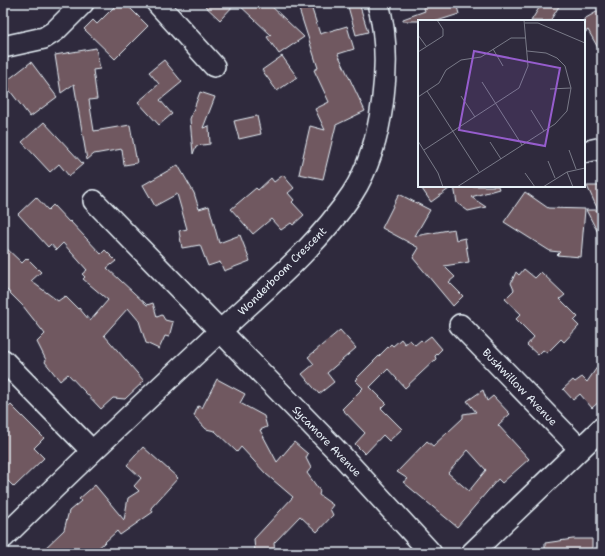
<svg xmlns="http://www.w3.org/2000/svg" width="605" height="556" viewBox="0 0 605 556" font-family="'Shantell Sans',sans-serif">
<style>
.building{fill:#705961;stroke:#e8f1f8;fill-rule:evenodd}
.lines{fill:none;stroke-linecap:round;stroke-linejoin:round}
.minor-casing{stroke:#e8f1f8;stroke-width:24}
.minor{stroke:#2f2a3d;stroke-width:21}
.labels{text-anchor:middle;stroke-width:3;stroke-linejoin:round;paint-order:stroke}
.street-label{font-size:11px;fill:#e8f1f8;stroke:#2f2a3d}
.inset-road{fill:none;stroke:#797a88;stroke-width:1}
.view{fill:#965dcd;fill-opacity:0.15;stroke:#965dcd;stroke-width:2}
.inset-edge{fill:none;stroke:#e8f1f8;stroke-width:2}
</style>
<rect width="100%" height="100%" fill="#2f2a3d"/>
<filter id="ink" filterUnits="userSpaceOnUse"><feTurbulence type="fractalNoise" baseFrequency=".025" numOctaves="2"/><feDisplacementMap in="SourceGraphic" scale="8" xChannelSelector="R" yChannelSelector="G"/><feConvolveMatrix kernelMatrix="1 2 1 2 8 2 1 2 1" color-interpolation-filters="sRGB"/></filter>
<g filter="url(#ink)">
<g class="building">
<polygon points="118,3 125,3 148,26 115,59 84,29 93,20 97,24"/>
<polygon points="202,3 236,3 220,20"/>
<polygon points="237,3 268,3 304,37 279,54 267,37 271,35"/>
<polygon points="297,3 310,3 320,34 347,26 354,49 338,54 365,111 336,125 323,179 299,174 310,126 325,130 315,109 329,102 314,70 318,68"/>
<polygon points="347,3 359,3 368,32 356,35"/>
<polygon points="422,3 456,3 459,14 437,21 403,21 403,19 425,11"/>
<polygon points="542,3 561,3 550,21 531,21"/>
<polygon points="602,9 602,55 588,30 584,33 584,19"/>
<polygon points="96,48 100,69 93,70 97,99 89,100 94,131 130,125 137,163 124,165 122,149 94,154 87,160 74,84 61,93 55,55"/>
<polygon points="282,56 297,77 277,91 262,70"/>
<polygon points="164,60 182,82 160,100 172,114 159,125 138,102 159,84 149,72"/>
<polygon points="31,62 57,97 30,117 4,83"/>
<polygon points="200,92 215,97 203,128 209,126 210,144 196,146 193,154 190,119"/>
<polygon points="257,116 261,134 239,139 234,121"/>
<polygon points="44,122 83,164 69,176 59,164 50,172 22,142"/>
<polygon points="178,165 194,193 199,209 209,206 219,243 240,235 250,261 224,271 220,262 208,266 200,245 182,248 179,231 187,229 177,194 155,206 143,185"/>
<polygon points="283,175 294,188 288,193 294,200 292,202 304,215 293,225 291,223 281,230 271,219 253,234 231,209 256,188 258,190 271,178 274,182"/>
<polygon points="420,186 453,186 431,202"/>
<polygon points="454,186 498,186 499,189 471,197 486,207 468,211 457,203"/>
<polygon points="587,186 602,186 602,240 586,210 598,210"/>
<polygon points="525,192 548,208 585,209 581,257 557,255 560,252 550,251 504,222"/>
<polygon points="399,194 430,210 415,236 454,229 456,240 465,238 469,262 444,266 455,277 449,282 463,296 453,306 413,258 419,248 382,228"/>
<polygon points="36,197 48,210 53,205 69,222 70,221 101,254 105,250 116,261 107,268 147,305 153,303 157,317 162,315 165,320 173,322 169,337 165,336 159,349 146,343 139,321 128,308 104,335 144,381 125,399 113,398 101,409 68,374 60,381 45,362 46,360 37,342 45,334 23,306 3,286 3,245 22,263 27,258 41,272 31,281 58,301 65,296 78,309 79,308 90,321 108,300 83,279 85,277 82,274 87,270 63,243 56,250 51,244 48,247 18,214"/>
<polygon points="524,269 535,278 541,272 565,295 560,299 578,317 574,321 579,326 564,342 561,339 547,353 543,350 538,355 527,345 534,337 516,319 521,314 505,299 514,290 511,283 516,272 519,275"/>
<polygon points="340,330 356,348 327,373 334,382 319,394 302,374 314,364 308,357"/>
<polygon points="431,336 442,349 435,356 436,359 405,388 388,369 370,387 386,403 381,408 402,429 389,441 383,435 365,454 355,444 365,433 342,409 363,388 355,380 391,344 393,346 401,339 405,344 410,340 415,345 421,340 423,342"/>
<polygon points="602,360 602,399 592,408 580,394 573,400 563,389 573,380 575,382 582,377 587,382"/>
<polygon points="217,379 245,394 240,403 264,416 267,427 260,430 277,462 294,442 308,454 306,458 311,468 307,473 320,491 319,495 333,505 330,509 333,515 317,532 300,516 274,543 275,553 255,553 254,539 293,497 266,474 241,447 237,452 215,431 206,429 194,416 198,406 202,408"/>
<path d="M483,390L487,401L493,396L510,414L498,425L529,459L502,483L498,479L457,527L403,482L408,479L397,472L427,441L433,446L463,418V414L476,412L467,401ZM468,450L486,470L469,491L448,473Z"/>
<polygon points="11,405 44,438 34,448 44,458 14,487 3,476 3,412"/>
<polygon points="143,447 178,478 151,508 153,512 120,535 117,531 93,553 40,553 64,530 69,511 81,501 79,499 95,485 124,520 128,498 139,491 134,486 141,478 127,465"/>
<polygon points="573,539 592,539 592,551 545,552 545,543"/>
</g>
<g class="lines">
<defs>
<g id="minor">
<polyline points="157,3 214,66"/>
<polyline points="3,47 44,38 55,31 83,3"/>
<polyline points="584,152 602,148"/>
<polyline points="94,201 343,457 431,553"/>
<polyline points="460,325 580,449"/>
<polyline points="3,360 92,451"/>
<path d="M3,538C73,469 144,402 216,335C263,291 316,248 352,194C384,145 393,58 378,3"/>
<polyline points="472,553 602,428"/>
</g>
</defs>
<use href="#minor" class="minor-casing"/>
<use href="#minor" class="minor"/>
</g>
</g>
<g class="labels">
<g class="street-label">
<text transform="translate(282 271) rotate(-45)" y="4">Wonderboom Crescent</text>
<text transform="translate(520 387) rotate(46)" y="4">Bushwillow Avenue</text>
<text transform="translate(327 441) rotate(46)" y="4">Sycamore Avenue</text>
</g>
</g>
<g transform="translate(418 20)">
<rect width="167" height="167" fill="#2f2a3d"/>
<path class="inset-road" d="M107,3H120L167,23M0,15L8,26M75,29L85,46M0,32L25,16V9L19,0M64,62L104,125M132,69L153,68M9,71L61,152M43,76L57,97M0,77L21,63L28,50L43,40L63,37L93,18H108M113,90L126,111M0,121L20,153L25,167M72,122L83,139M6,130L101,68L110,46L106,0M151,130L158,149M130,141L137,158M149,152L155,167M107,153L117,167M39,167L137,104L149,91L153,68L147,46L139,38L128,33L109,31M125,167L149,152L167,148"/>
<path class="view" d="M56,31L142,48L127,126L41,110Z"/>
<rect width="167" height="167" class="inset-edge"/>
</g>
<rect width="605" height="556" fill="none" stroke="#2f2a3d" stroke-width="16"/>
<rect x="8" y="8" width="589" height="540" fill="none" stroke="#e8f1f8" stroke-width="1.5" filter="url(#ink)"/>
</svg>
